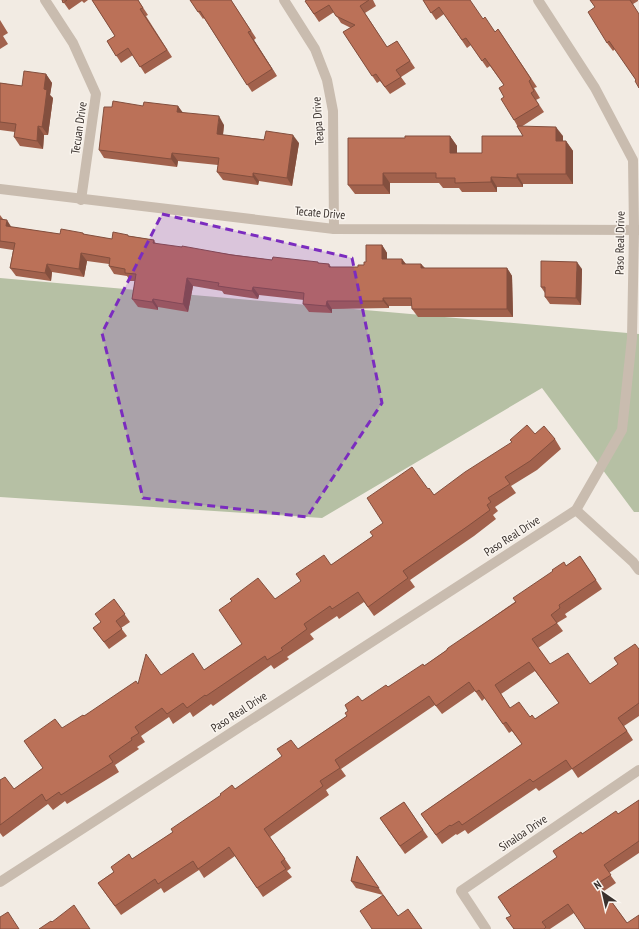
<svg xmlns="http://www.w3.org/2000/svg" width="639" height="929" viewBox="0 0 639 929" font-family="'PT Sans Narrow',sans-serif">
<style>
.grass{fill:#b6c0a4}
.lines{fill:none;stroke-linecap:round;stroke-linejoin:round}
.minor{stroke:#c9bcaf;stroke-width:10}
.wall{fill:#a1614c;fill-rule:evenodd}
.shaded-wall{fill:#834f3e}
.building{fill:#bb7158;stroke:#834f3e;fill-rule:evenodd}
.marked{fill:#7b2cbf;fill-opacity:0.2;stroke:#7b2cbf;stroke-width:3;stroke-dasharray:8 5;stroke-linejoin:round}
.labels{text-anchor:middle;stroke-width:3;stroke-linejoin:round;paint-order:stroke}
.street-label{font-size:12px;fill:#39312d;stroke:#faf5ef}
</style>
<rect width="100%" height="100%" fill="#f2ebe3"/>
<polygon class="grass" points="0,278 639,334 639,512 634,512 542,388 322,518 0,497"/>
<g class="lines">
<g class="minor">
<polyline points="45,0 73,43 96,94 81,200"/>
<polyline points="284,0 315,49 327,80 333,111 334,229"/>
<polyline points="0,189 334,229 639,230"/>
<polyline points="576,510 633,562 639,570"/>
<polyline points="0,882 576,510 622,430 632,338 634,230 633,160 595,88 538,0"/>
<polyline points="486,929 461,891 639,770"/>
</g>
</g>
<g class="wall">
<polygon points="62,0 88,0 84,3 82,1 69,10"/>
<polygon points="92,0 138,0 148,15 146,16 172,57 145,74 133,55 121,63 107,41 115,36"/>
<polygon points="190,0 231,0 256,38 254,40 277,76 252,92 204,18 203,19"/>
<polygon points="307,0 373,0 376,6 365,13 387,47 397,41 415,68 401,77 406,84 390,94 380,81 377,83 343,32 351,28 341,23 334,12 319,22 305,1"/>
<polygon points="423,0 483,19 495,32 498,29 537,87 534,88 540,98 536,100 544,112 521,127 563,136 563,141 566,141 573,151 573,184 523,184 523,187 497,187 497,192 462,192 459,188 443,188 439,183 390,183 390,194 355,194 348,185 405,138 450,136 457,146 457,153 482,153 523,136 514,120 504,97 504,85 490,66 487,68 471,45 467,48 444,14 436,20"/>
<polygon points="590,0 638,0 638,1 633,4 636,80 615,49 613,51 607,43 595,7"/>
<polygon points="0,20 8,33 3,36 8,44 0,49"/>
<polygon points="46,74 52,83 50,95 53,98 48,135 44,135 43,149 20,146 14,137 15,132 0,130 0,83 22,86"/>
<polygon points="143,106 178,106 182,113 224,125 223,135 299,143 292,186 259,181 258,185 223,180 217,172 218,165 178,161 177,167 104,158 99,150 112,107"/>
<polygon points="0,215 3,219 11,227 60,234 83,233 85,235 112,239 130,236 154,240 156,244 272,260 329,264 331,267 358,267 364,265 366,262 382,245 387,253 387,259 402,259 406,264 421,264 425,268 507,268 512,276 513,317 418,317 412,309 412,306 389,306 389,308 332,309 332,313 309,312 303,304 304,300 259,295 258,299 224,294 222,291 193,286 188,312 158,307 158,310 138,307 132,299 135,281 130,281 127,276 114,274 109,266 109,264 87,261 84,277 52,272 51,281 16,276 10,268 13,250 0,248"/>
<polygon points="582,269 581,305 550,304 545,297 545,293 541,287"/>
<polygon points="535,434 555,439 561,449 537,470 511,486 516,493 495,507 498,511 493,515 496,519 474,536 410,580 415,587 374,616 364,602 339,619 337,616 310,634 314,639 287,657 289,659 274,669 271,665 213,706 211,704 193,717 190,712 173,724 169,717 141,736 145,742 137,747 139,749 115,765 119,772 67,804 65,801 53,810 48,804 3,837 0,833 0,780 14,789 43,768 84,716 138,684 161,675 204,670 242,644 275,599 331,565 373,536 383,523 428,489 434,495"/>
<path d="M580,556L602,589L565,614L567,617L557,623L563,631L538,648L550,664L590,684L639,649V716L624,726L633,740L578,778L572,769L539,791L536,788L468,834L465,830L457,835L456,834L442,844L421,814L522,744L512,731L509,733L485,698L482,701L475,691L442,714L435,705L341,769L346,776L326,790L329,795L270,837L291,868L287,871L292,877L263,897L235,856L204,878L199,870L164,893L161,888L121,915L98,883L132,859L173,832L235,789L298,749L347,716L362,701L388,687L424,666ZM535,671L559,703L535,719L510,708L501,694Z"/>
<polygon points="114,599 130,622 121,628 127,636 109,649 93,628 101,622"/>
<polygon points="639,800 639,853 609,873 616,883 604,891 627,923 639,929 574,913 550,929 514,929 511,916 557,857 582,834 618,814"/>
<polygon points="404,802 428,837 405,854 380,818"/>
<polygon points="357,856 398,916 422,929 372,929 383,895 356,888 351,881"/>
</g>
<g class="shaded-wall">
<polygon points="248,32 254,40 277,76 272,69"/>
<polygon points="46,74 52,83 50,95 53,98 48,135 42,127 44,89"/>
<polygon points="178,106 184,114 177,112"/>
<polygon points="219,116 224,125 222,142 217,134"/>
<polygon points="38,126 44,135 43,149 37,141"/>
<polygon points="556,127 563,136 563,151 556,141"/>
<polygon points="293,135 299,143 292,186 287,178"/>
<polygon points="450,136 457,146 457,163 450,153"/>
<polygon points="566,141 573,151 573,184 566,174"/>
<polygon points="172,153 178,161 177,167 171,159"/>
<polygon points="253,173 259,181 258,185 253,177"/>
<polygon points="383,173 390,183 390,194 383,185"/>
<polygon points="517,174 523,184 523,187 517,178"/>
<polygon points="491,177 497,187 497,192 491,182"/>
<polygon points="7,220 12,228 6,226"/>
<polygon points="382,245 387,253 387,267 382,259"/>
<polygon points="81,253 87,261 84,277 79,269"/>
<polygon points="402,259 408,267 402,264"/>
<polygon points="577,262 582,269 581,305 576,298"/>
<polygon points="47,264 52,272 51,281 45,273"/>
<polygon points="421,264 427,271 421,268"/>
<polygon points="507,268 512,276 513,317 507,309"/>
<polygon points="187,278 193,286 188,312 183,304"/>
<polygon points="253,287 259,295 258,299 252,291"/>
<polygon points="383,298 389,306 389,308 383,301"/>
<polygon points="153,299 158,307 158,310 152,302"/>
<polygon points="327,301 332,309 332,313 326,306"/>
</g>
<g class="building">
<polygon points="62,0 67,0 63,3"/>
<polygon points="92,0 138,0 143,8 140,9 167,50 140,67 128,48 116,56 107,41 115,36"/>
<polygon points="190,0 231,0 251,31 248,32 272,69 247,85 200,11 198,12"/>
<polygon points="307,0 369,0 360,6 387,47 397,41 410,61 396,70 401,77 385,87 376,74 372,76 343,32 355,25 336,16 329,5 314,14 305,1"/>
<polygon points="423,0 470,0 483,19 485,17 495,32 498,29 531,79 529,81 534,91 531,93 539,105 514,120 501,99 504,97 499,88 504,85 485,58 482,61 466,38 462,40 439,7 431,13"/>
<polygon points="590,0 630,0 639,14 639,88 635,81 636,80 609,41 607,43 588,12 595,7"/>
<polygon points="24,71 46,74 44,89 47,90 44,114 42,127 38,126 37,141 14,137 16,124 0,122 0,83 22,86"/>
<polygon points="113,101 143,106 144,102 178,106 177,112 219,116 217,134 264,140 266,131 293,135 287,178 253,173 253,177 217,172 219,158 172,153 171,159 99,150 104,107 112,107"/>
<polygon points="517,126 556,127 556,141 566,141 566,174 517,174 517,178 491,177 491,182 455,183 455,178 436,178 436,173 383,173 383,185 348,185 348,138 405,138 405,136 450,136 450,153 482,153 482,136 523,136"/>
<polygon points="0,219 7,220 6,226 60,234 61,229 83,233 83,234 112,239 113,232 128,235 128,236 154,240 153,243 182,247 182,246 232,255 272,260 273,257 318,262 318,263 329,264 329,267 358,267 358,265 364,265 364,262 366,262 366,245 382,245 382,259 402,259 402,264 421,264 421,268 507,268 507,309 412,309 411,298 383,298 383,301 327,301 326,306 303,304 304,293 253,287 252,291 218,286 219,283 187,278 183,304 153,299 152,302 132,299 136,274 125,273 125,269 109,266 110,258 81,253 79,269 47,264 45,273 10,268 15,243 0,241"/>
<polygon points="541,261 577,262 576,298 545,297 545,287 541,287"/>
<polygon points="527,425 535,434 544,426 555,439 530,461 505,477 510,484 488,498 491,502 487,505 490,510 468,526 403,571 408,578 368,607 358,592 332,609 330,606 304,624 307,629 281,648 283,650 267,660 265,656 206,696 205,695 187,708 183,703 167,714 162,708 135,727 139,733 131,738 132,740 109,756 113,762 61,795 59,792 46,801 42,794 0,825 0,780 5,777 14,789 43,768 24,741 55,719 62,728 83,715 84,716 136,681 138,684 146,654 161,675 193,653 204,670 242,644 219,610 232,601 230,599 258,578 275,599 301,581 296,574 324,555 331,565 373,536 370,532 383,523 367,498 412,467 428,489 429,488 434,495 465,472 512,442 510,440"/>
<path d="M580,556L596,580L559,605L560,608L551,615L557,623L532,639L550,664L568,653L590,684L618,664L614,658L635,644L639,649V703L618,718L627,731L572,769L566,760L533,782L530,779L462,825L459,821L451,826L450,825L436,835L421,814L522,744L506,722L503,724L479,690L476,692L469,682L436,706L429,696L335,760L340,768L320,781L323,786L264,829L285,859L281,862L286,869L257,888L229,847L198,869L193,861L158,884L155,879L115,906L98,883L114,872L111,867L129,854L132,859L173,832L171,829L221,795L220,794L232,785L235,789L282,756L277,749L291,740L298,749L347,716L345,713L348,711L345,705L358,696L362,701L386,685L388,687L423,664L424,666L447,650V649L448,648L516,602L513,598L553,571L552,570L564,562L566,566ZM529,662L559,703L535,719L532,715L530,717L519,702L510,708L495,685Z"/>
<polygon points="114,599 125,614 116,621 122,629 104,642 93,628 101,622 95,614"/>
<polygon points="639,800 639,841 604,865 611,875 598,883 627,923 639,915 639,929 585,929 568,904 542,922 546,927 544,929 514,929 506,918 511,916 498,897 557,857 553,851 581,832 582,834 616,811 618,814"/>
<polygon points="404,802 423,830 400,846 380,818"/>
<polygon points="357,856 379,888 351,881"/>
<polygon points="383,895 398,916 408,909 422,929 372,929 360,911"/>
<polygon points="74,905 90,929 39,929 51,921 52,922"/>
<polygon points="8,912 19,929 0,929 0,917"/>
</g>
<path class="marked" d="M162,214L352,258L382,403L307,517L143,498L102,333Z"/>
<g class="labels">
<g class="street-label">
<text transform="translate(318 121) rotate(-94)" y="4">Teapa Drive</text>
<text transform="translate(79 128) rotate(-82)" y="4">Tecuan Drive</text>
<text transform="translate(320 213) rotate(5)" y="4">Tecate Drive</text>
<text transform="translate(620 243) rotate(-89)" y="4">Paso Real Drive</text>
<text transform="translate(512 536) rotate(-33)" y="4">Paso Real Drive</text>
<text transform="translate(239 712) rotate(-33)" y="4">Paso Real Drive</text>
<text transform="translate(523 833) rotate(-34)" y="4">Sinaloa Drive</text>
</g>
</g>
<g transform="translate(603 893) rotate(326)" stroke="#faf5ef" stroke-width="3" paint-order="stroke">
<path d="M0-3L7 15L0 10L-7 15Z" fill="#39312d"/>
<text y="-6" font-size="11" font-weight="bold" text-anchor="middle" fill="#39312d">N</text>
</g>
</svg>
